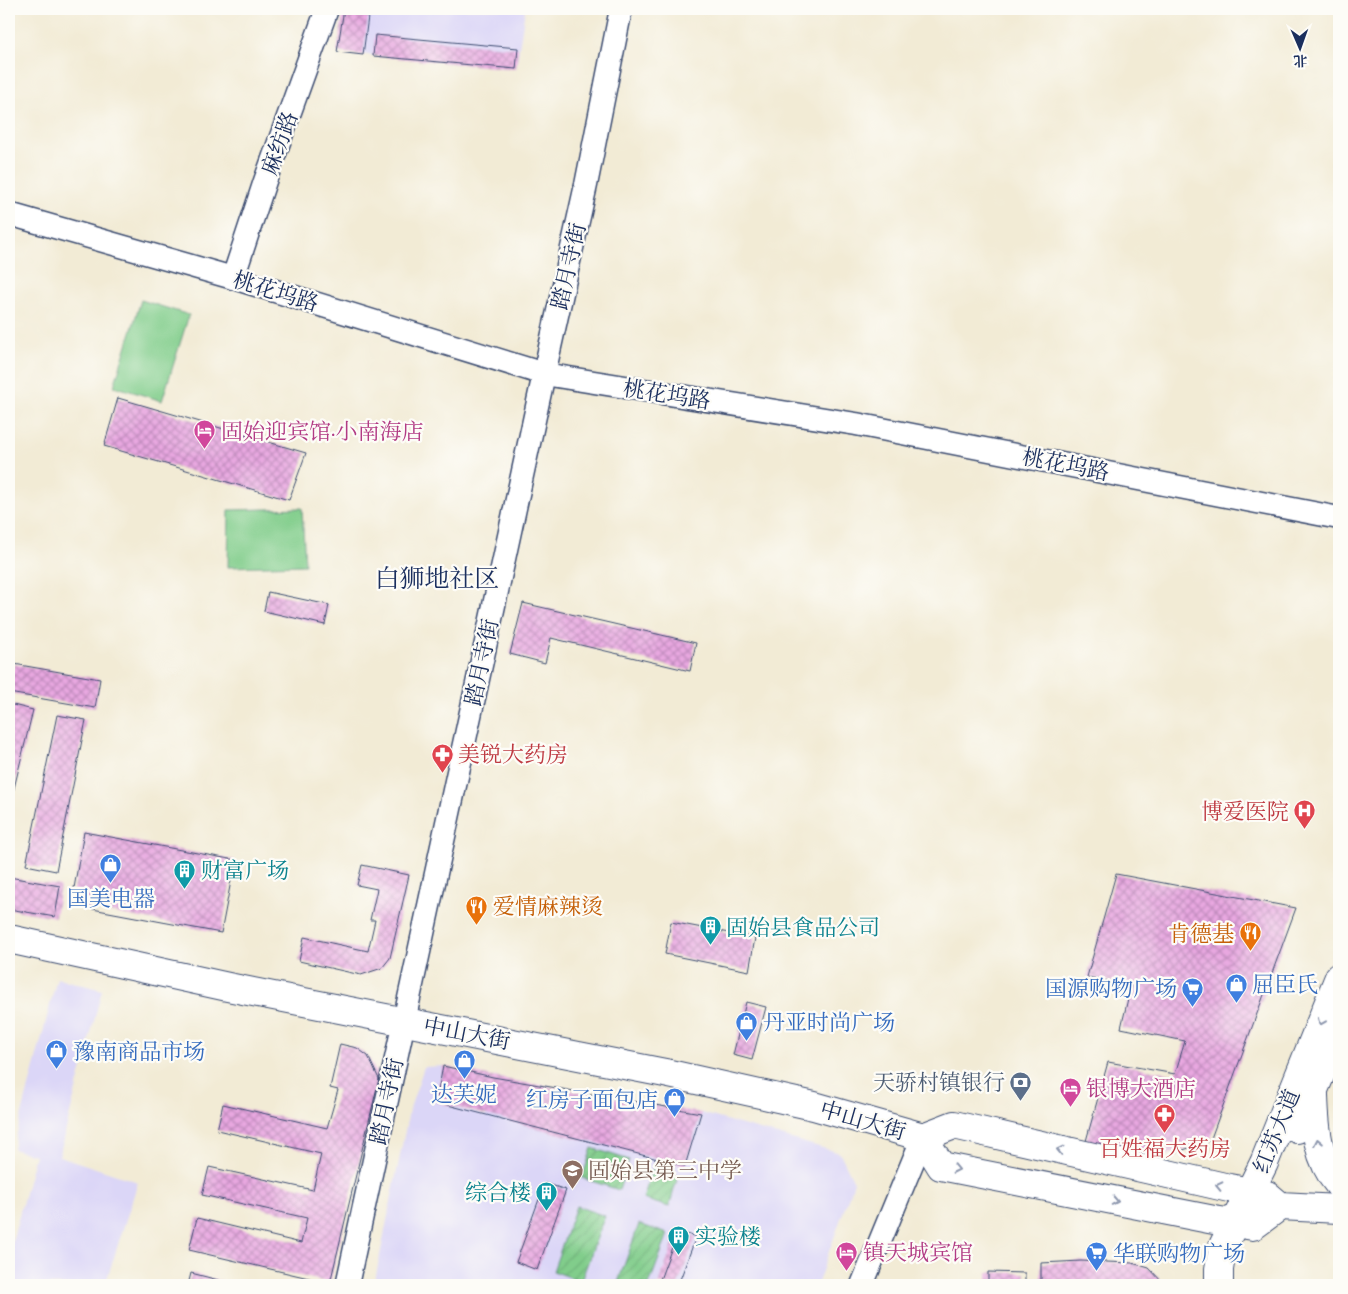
<svg xmlns="http://www.w3.org/2000/svg" width="1348" height="1294" viewBox="0 0 1348 1294" font-family="'EB Garamond','Noto Serif SC',serif">
<style>
.built{fill:#dbd6f7}
.garden{fill:url(#garden-furrows);stroke:#4e7e74}
.pitch{fill:#81cd8b;stroke:#4e7e74}
.building{fill:url(#building-cross-hatch)}
.lines{fill:none;stroke-linecap:round;stroke-linejoin:round}
.minor-casing{stroke:#3b4b70;stroke-width:25}
.major-casing{stroke:#3b4b70;stroke-width:30}
.minor{stroke:#fff;stroke-width:22}
.major{stroke:#fff;stroke-width:28}
.oneway{stroke:#8d97ae}
.labels{text-anchor:middle;stroke-width:4.5;stroke-linejoin:round;paint-order:stroke}
.street-label{font-size:22px;fill:#1b2f5e;stroke:#fdfcf7}
.hotel-label{font-size:22px;fill:#b23c85;stroke:#fdfcf7;text-anchor:start}
.health-label{font-size:22px;fill:#be3a42;stroke:#fdfcf7;text-anchor:start}
.culture-label{font-size:22px;fill:#0d838f;stroke:#fdfcf7;text-anchor:start}
.shop-label{font-size:22px;fill:#366cbe;stroke:#fdfcf7;text-anchor:start}
.food-label{font-size:22px;fill:#c56008;stroke:#fdfcf7;text-anchor:start}
.service-label{font-size:22px;fill:#4e5e75;stroke:#fdfcf7;text-anchor:end}
.education-label{font-size:22px;fill:#785e54;stroke:#fdfcf7;text-anchor:start}
.quarter-label{font-size:25px;fill:#1b2f5e;stroke:#fdfcf7}
</style>
<defs>
<pattern id="garden-furrows" width="10" height="10" patternUnits="userSpaceOnUse" patternTransform="scale(1.25)"><rect width="10" height="10" fill="#81cd8b"/><path d="M-1 1l2-2M0 10L10 0M9 11l2-2" fill="none" stroke="#6fb07a"/></pattern>
<pattern id="building-cross-hatch" width="8" height="8" patternUnits="userSpaceOnUse" patternTransform="scale(1.25)"><rect width="8" height="8" fill="#e8a7e0"/><path d="M0 0l8 8M0 8l8-8" fill="none" stroke="#bb88b9"/></pattern>
</defs>
<rect width="100%" height="100%" fill="#fdfcf7"/>
<filter id="ink" filterUnits="userSpaceOnUse"><feTurbulence type="fractalNoise" baseFrequency=".02" numOctaves="2"/><feDisplacementMap in="SourceGraphic" scale="10" xChannelSelector="R" yChannelSelector="G"/><feConvolveMatrix kernelMatrix="1 2 1 2 8 2 1 2 1" color-interpolation-filters="sRGB"/></filter>
<filter id="wash" filterUnits="userSpaceOnUse"><feTurbulence type="fractalNoise" baseFrequency=".0096" numOctaves="4" result="noise"/><feDisplacementMap in="SourceGraphic" scale="20" xChannelSelector="R" yChannelSelector="G"/><feGaussianBlur stdDeviation="1.12" result="paint"/><feColorMatrix in="noise" values="0 0 0 0 0 0 0 0 0 0 0 0 0 0 0 0 0 1.4 0 .05"/><feComposite in="paint" operator="in"/></filter>
<g filter="url(#wash)">
<rect width="100%" height="100%" fill="#f2ebd5"/>
<g class="built">
<polygon points="344,9 525,9 516,69 337,52"/>
<polygon points="57,978 102,990 59,1156 138,1182 105,1285 9,1285 9,1254 35,1155 13,1149"/>
<polygon points="443,1066 436,1102 486,1116 493,1077 701,1113 840,1153 854,1182 817,1285 374,1285 409,1111 424,1067"/>
</g>
<g class="garden">
<polygon points="592,1148 629,1160 619,1190 582,1178"/>
<polygon points="652,1169 678,1176 669,1207 643,1199"/>
<polygon points="576,1206 605,1216 581,1281 553,1271"/>
<polygon points="639,1224 668,1234 649,1285 617,1285"/>
</g>
<g class="pitch">
<polygon points="141,300 189,315 162,401 114,386"/>
<polygon points="302,508 305,565 228,567 229,510"/>
</g>
<g id="blocks">
<g class="building">
<polygon points="344,9 369,9 363,55 337,52"/>
<polygon points="375,35 518,48 516,69 373,56"/>
<polygon points="118,398 306,453 289,500 104,446"/>
<polygon points="268,592 329,605 325,625 264,611"/>
<polygon points="523,603 696,643 690,671 551,638 545,663 510,654"/>
<polygon points="14,664 100,679 95,708 9,693"/>
<polygon points="9,704 33,710 9,809"/>
<polygon points="57,715 86,720 56,871 26,865"/>
<polygon points="84,832 235,860 221,933 71,905"/>
<polygon points="362,865 409,875 390,958 382,968 361,975 299,961 304,937 368,951 375,920 370,920 377,889 357,885"/>
<polygon points="1116,874 1296,908 1210,1141 1159,1158 1086,1141 1108,1062 1175,1074 1185,1041 1121,1028 1131,986 1087,977"/>
<polygon points="9,877 60,886 55,917 9,909"/>
<polygon points="671,922 755,938 749,971 665,954"/>
<polygon points="746,1002 766,1007 752,1060 733,1055"/>
<polygon points="340,1044 357,1048 368,1056 379,1079 330,1283 189,1250 197,1218 301,1243 307,1218 202,1195 209,1167 313,1190 321,1154 217,1130 223,1104 327,1128 338,1090 330,1088"/>
<polygon points="443,1066 493,1077 701,1113 685,1166 436,1102"/>
<polygon points="545,1183 566,1190 537,1270 516,1262"/>
<polygon points="678,1231 696,1237 678,1285 658,1285"/>
<polygon points="1081,1261 1132,1263 1149,1268 1165,1285 1041,1285 1041,1263"/>
<polygon points="988,1272 1025,1273 1025,1285 988,1285"/>
<polygon points="191,1273 238,1285 188,1285"/>
</g>
</g>
</g>
<g filter="url(#ink)">
<use href="#blocks" fill-opacity="0" stroke="#3b4b70" stroke-width="1"/>
<g class="lines">
<defs>
<g id="minor">
<polyline points="9,214 233,278 544,374 856,424 1339,518"/>
<polyline points="233,278 265,181 327,9"/>
<polyline points="347,1285 544,374 586,185 621,9"/>
<polyline points="862,1285 923,1137"/>
</g>
<g id="major">
<polyline points="9,939 228,987 665,1073 814,1106 923,1137 954,1125 1229,1188 1267,1195 1280,1206 1339,1209"/>
<path d="M1314,1095C1315,1128 1317,1159 1339,1185"/>
<polyline points="1297,1129 1339,1032"/>
<polyline points="923,1137 941,1166 1214,1220 1253,1226 1280,1206"/>
<polyline points="1219,1285 1219,1269 1223,1246 1264,1163 1339,977"/>
</g>
</defs>
<use href="#minor" class="minor-casing"/>
<use href="#major" class="major-casing"/>
<use href="#minor" class="minor"/>
<use href="#major" class="major"/>
</g>
<defs><path id="oneway-chevron" d="M-2-3.5L2.5 0L-2 3.5" fill="none" stroke-width="1.6" stroke-linecap="round" stroke-linejoin="round" transform="scale(1.25)"/></defs>
<g class="oneway">
<use href="#oneway-chevron" transform="translate(1321 1022) rotate(112)"/>
<use href="#oneway-chevron" transform="translate(1318 1142) rotate(-101)"/>
<use href="#oneway-chevron" transform="translate(1060 1150) rotate(-167)"/>
<use href="#oneway-chevron" transform="translate(956 1169) rotate(12)"/>
<use href="#oneway-chevron" transform="translate(1219 1186) rotate(-167)"/>
<use href="#oneway-chevron" transform="translate(1115 1201) rotate(11)"/>
</g>
</g>
<defs>
<symbol id="hotel-pin" viewBox="-11 -11 22 30"><path d="M0 17L-7.5 6A9.5 9.5 0 1 1 7.5 6Z" fill="#d1479c" stroke="#fdfcf7"/><path d="M-6-4.5h1.5V1H6V5H4.5V3h-9V5H-6ZM-4 0a1.8 1.8 0 1 1 3.6 0ZM.5 0V-2.5h3Q6-2.5 6 0Z" fill="#fff"/></symbol>
<symbol id="pharmacy-pin" viewBox="-11 -11 22 30"><path d="M0 17L-7.5 6A9.5 9.5 0 1 1 7.5 6Z" fill="#e0444e" stroke="#fdfcf7"/><path d="M-2-6h4v4h4v4h-4v4h-4v-4h-4v-4h4Z" fill="#fff"/></symbol>
<symbol id="hospital-pin" viewBox="-11 -11 22 30"><path d="M0 17L-7.5 6A9.5 9.5 0 1 1 7.5 6Z" fill="#e0444e" stroke="#fdfcf7"/><path d="M-5-5h3v3.5h4V-5h3V5h-3V1.5h-4V5h-3Z" fill="#fff"/></symbol>
<symbol id="shop-pin" viewBox="-11 -11 22 30"><path d="M0 17L-7.5 6A9.5 9.5 0 1 1 7.5 6Z" fill="#3f7fe0" stroke="#fdfcf7"/><path d="M-5-2.5h2.3a2.7 3.5 0 0 1 5.4 0H5L5.5 6h-11ZM-1.5-2.5h3a1.5 2.3 0 0 0-3 0Z" fill="#fff"/></symbol>
<symbol id="building-pin" viewBox="-11 -11 22 30"><path d="M0 17L-7.5 6A9.5 9.5 0 1 1 7.5 6Z" fill="#0f9aa8" stroke="#fdfcf7"/><path d="M-4-6H4V6H1V3H-1V6H-4ZM-2.5-4.3h1.7v1.8h-1.7ZM.8-4.3h1.7v1.8H.8ZM-2.5-1h1.7V.8h-1.7ZM.8-1h1.7V.8H.8Z" fill="#fff"/></symbol>
<symbol id="restaurant-pin" viewBox="-11 -11 22 30"><path d="M0 17L-7.5 6A9.5 9.5 0 1 1 7.5 6Z" fill="#e8710a" stroke="#fdfcf7"/><path d="M-5-6h1v4h1v-4h1v4h1v-4h1v5L-1.5 .5V6h-2V.5L-5-1ZM5-6V6H3V1.5H1.5Q1.5-4 5-6Z" fill="#fff"/></symbol>
<symbol id="supermarket-pin" viewBox="-11 -11 22 30"><path d="M0 17L-7.5 6A9.5 9.5 0 1 1 7.5 6Z" fill="#3f7fe0" stroke="#fdfcf7"/><path d="M-6-5.5h2.5l.6 2H6L4.5 2H-2.5L-4.4-4H-6ZM-1.5 3.2a1.3 1.3 0 1 0 .1 0ZM3 3.2a1.3 1.3 0 1 0 .1 0Z" fill="#fff"/></symbol>
<symbol id="bank-pin" viewBox="-11 -11 22 30"><path d="M0 17L-7.5 6A9.5 9.5 0 1 1 7.5 6Z" fill="#5c6f8a" stroke="#fdfcf7"/><path d="M-6-4H6V4H-6ZM0-2.3a2.3 2.3 0 1 0 0 4.6a2.3 2.3 0 1 0 0-4.6Z" fill="#fff"/></symbol>
<symbol id="school-pin" viewBox="-11 -11 22 30"><path d="M0 17L-7.5 6A9.5 9.5 0 1 1 7.5 6Z" fill="#8d6e63" stroke="#fdfcf7"/><path d="M0-5L7-2L0 1L-7-2ZM-4 1L0 2.5L4 1V4Q0 6-4 4Z" fill="#fff"/></symbol>
</defs>
<g fill-rule="evenodd">
<use href="#hotel-pin" x="192" y="418" width="25" height="34"/>
<use href="#pharmacy-pin" x="430" y="742" width="25" height="34"/>
<use href="#hospital-pin" x="1292" y="798" width="25" height="34"/>
<use href="#shop-pin" x="98" y="852" width="25" height="34"/>
<use href="#building-pin" x="172" y="858" width="25" height="34"/>
<use href="#restaurant-pin" x="464" y="894" width="25" height="34"/>
<use href="#building-pin" x="698" y="914" width="25" height="34"/>
<use href="#restaurant-pin" x="1238" y="920" width="25" height="34"/>
<use href="#shop-pin" x="1224" y="972" width="25" height="34"/>
<use href="#supermarket-pin" x="1180" y="976" width="25" height="34"/>
<use href="#shop-pin" x="734" y="1010" width="25" height="34"/>
<use href="#shop-pin" x="44" y="1038" width="25" height="34"/>
<use href="#shop-pin" x="452" y="1048" width="25" height="34"/>
<use href="#bank-pin" x="1008" y="1070" width="25" height="34"/>
<use href="#hotel-pin" x="1058" y="1076" width="25" height="34"/>
<use href="#shop-pin" x="662" y="1086" width="25" height="34"/>
<use href="#pharmacy-pin" x="1152" y="1102" width="25" height="34"/>
<use href="#school-pin" x="560" y="1158" width="25" height="34"/>
<use href="#building-pin" x="534" y="1180" width="25" height="34"/>
<use href="#building-pin" x="666" y="1224" width="25" height="34"/>
<use href="#hotel-pin" x="834" y="1240" width="25" height="34"/>
<use href="#supermarket-pin" x="1084" y="1240" width="25" height="34"/>
</g>
<g class="labels">
<g class="street-label">
<text transform="translate(279 143) rotate(-70)" y="8">麻纺路</text>
<text transform="translate(568 266) rotate(-77)" y="8">踏月寺街</text>
<text transform="translate(276 291) rotate(17)" y="8">桃花坞路</text>
<text transform="translate(667 394) rotate(9)" y="8">桃花坞路</text>
<text transform="translate(1066 464) rotate(11)" y="8">桃花坞路</text>
<text transform="translate(481 662) rotate(-78)" y="8">踏月寺街</text>
<text transform="translate(467 1033) rotate(11)" y="8">中山大街</text>
<text transform="translate(386 1101) rotate(-78)" y="8">踏月寺街</text>
<text transform="translate(863 1120) rotate(16)" y="8">中山大街</text>
<text transform="translate(1276 1131) rotate(-68)" y="8">红苏大道</text>
</g>
<g class="hotel-label">
<text x="221" y="439">固始迎宾馆·小南海店</text>
<text x="1086" y="1096">银博大酒店</text>
<text x="863" y="1260">镇天城宾馆</text>
</g>
<g class="health-label">
<text x="458" y="762">美锐大药房</text>
<text x="1289" y="819" text-anchor="end">博爱医院</text>
<text x="1165" y="1156" text-anchor="middle">百姓福大药房</text>
</g>
<g class="culture-label">
<text x="201" y="878">财富广场</text>
<text x="726" y="935">固始县食品公司</text>
<text x="531" y="1200" text-anchor="end">综合楼</text>
<text x="695" y="1244">实验楼</text>
</g>
<g class="shop-label">
<text x="111" y="906" text-anchor="middle">国美电器</text>
<text x="1252" y="992">屈臣氏</text>
<text x="1177" y="996" text-anchor="end">国源购物广场</text>
<text x="763" y="1030">丹亚时尚广场</text>
<text x="73" y="1059">豫南商品市场</text>
<text x="464" y="1102" text-anchor="middle">达芙妮</text>
<text x="658" y="1107" text-anchor="end">红房子面包店</text>
<text x="1113" y="1261">华联购物广场</text>
</g>
<g class="food-label">
<text x="493" y="914">爱情麻辣烫</text>
<text x="1234" y="941" text-anchor="end">肯德基</text>
</g>
<g class="service-label">
<text x="1005" y="1090">天骄村镇银行</text>
</g>
<g class="education-label">
<text x="588" y="1178">固始县第三中学</text>
</g>
<g class="quarter-label">
<text x="437" y="587">白狮地社区</text>
</g>
</g>
<rect width="1348" height="1294" fill="none" stroke="#fdfcf7" stroke-width="30"/>
<g transform="translate(1300 48) rotate(178)" stroke="#fdfcf7" stroke-width="4" paint-order="stroke">
<path d="M0-4L9 19L0 12L-9 19Z" fill="#1b2f5e"/>
<text y="-8" font-size="14" font-weight="bold" text-anchor="middle" fill="#1b2f5e">北</text>
</g>
</svg>
